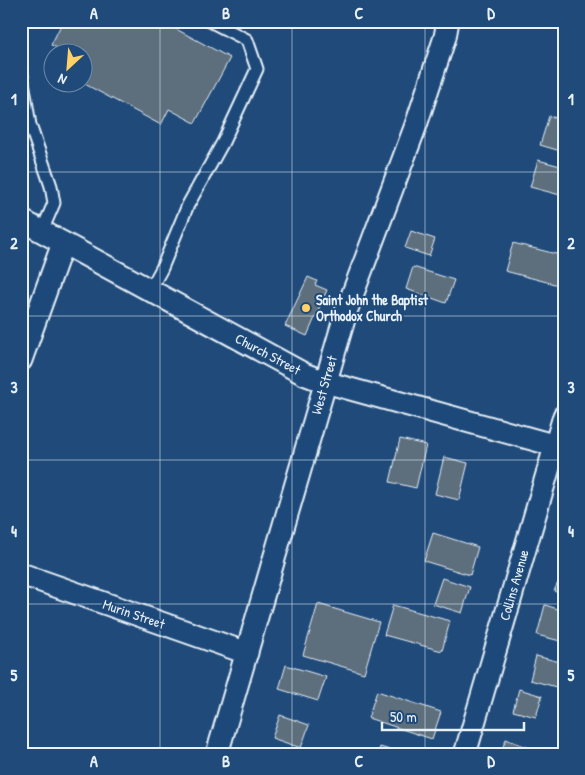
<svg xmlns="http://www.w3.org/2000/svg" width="585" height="775" viewBox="0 0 585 775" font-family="'Patrick Hand',sans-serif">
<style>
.building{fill:#5d6e7d;stroke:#e8f1f8}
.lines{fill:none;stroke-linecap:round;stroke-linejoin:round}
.lane-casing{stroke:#e8f1f8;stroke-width:15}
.street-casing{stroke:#e8f1f8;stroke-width:25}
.lane{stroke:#1f4a7a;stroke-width:11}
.street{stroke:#1f4a7a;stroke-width:21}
.grid{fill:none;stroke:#e8f1f8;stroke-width:1;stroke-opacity:0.55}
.poi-dot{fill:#ffd166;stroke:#1f4a7a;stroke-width:2}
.labels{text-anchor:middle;stroke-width:4;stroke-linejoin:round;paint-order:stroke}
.poi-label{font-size:14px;font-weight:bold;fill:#e8f1f8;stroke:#1f4a7a;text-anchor:start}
.street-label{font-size:14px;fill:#e8f1f8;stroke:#1f4a7a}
.neatline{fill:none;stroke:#e8f1f8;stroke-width:2}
.grid-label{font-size:16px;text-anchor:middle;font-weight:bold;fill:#e8f1f8}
</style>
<rect width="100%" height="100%" fill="#1f4a7a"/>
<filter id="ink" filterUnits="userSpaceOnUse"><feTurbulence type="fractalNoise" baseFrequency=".02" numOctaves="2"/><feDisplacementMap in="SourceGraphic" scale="10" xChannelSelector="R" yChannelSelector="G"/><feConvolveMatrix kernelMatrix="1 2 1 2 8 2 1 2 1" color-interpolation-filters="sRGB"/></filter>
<g filter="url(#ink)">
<g class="building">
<polygon points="63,21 161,21 230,58 195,123 169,109 161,125 81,82 82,52 66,52 51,45"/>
<polygon points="549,116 564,120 564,152 540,145"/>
<polygon points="538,160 564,167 564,196 530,187"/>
<polygon points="411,231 435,239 429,256 405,248"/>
<polygon points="513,243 564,256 562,286 505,271"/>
<polygon points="413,267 454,280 446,303 406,289"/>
<polygon points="308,277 317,281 315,285 327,290 307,336 285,326"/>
<polygon points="400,439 426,445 416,488 390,482"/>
<polygon points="444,457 468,463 459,500 435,494"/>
<polygon points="433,533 478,547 470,575 424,561"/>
<polygon points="564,570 564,596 554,591"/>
<polygon points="442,578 470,587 462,613 433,604"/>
<polygon points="318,604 379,622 364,673 303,655"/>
<polygon points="393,605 450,621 442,651 384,635"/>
<polygon points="545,605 564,611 564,642 537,635"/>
<polygon points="536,656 564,663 564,689 530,680"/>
<polygon points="286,665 326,677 318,701 279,689"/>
<polygon points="519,689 542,696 536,717 513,711"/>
<polygon points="377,691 441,712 432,739 368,718"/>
<polygon points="280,715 309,725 301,748 272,738"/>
<polygon points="506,739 530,748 528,754 500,754"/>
<polygon points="380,747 403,754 378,754"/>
</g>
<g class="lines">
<defs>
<g id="lane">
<polyline points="21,69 30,125 51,186 54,203 42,231"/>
<polyline points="150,290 162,268 188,205 223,142 257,69 247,40 210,21"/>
</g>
<g id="street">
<polyline points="21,220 304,374 325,382 564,448"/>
<polyline points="21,360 63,243"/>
<polyline points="21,574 247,653"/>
<polyline points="217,754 347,309 416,125 445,37 448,21"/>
<polyline points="465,754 564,416"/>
</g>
</defs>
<use href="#lane" class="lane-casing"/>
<use href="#street" class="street-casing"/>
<use href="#lane" class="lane"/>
<use href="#street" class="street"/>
</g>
</g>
<path class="grid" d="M160,21V754M292,21V754M425,21V754M21,172H564M21,316H564M21,460H564M21,604H564"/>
<circle class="poi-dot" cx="306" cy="308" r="5"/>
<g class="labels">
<g class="poi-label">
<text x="316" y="305">Saint John the Baptist<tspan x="316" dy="16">Orthodox Church</tspan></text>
</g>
<g class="street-label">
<text transform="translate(268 354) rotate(28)" y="5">Church Street</text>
<text transform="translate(324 385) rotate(-74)" y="5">West Street</text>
<text transform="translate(514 585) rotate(-74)" y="5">Collins Avenue</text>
<text transform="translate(134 614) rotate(19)" y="5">Murin Street</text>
</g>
</g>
<rect width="585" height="775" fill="none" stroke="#1f4a7a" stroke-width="55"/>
<g transform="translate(68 68) rotate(206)"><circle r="24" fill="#1f4a7a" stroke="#6f8dac"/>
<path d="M0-4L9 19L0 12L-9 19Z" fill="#ffd166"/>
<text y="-8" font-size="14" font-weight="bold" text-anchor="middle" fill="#e8f1f8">N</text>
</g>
<path d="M382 722v8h142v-8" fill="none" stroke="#e8f1f8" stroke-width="2.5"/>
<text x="390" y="722" font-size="15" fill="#e8f1f8" stroke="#1f4a7a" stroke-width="4" paint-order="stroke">50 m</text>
<rect x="28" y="28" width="530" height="720" class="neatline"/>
<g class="grid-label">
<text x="94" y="19">A</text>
<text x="226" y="19">B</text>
<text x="359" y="19">C</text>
<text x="491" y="19">D</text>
<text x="14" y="105">1</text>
<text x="571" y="105">1</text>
<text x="14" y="249">2</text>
<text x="571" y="249">2</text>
<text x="14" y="393">3</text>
<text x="571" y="393">3</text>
<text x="14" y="537">4</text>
<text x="571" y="537">4</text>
<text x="14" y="681">5</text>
<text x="571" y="681">5</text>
<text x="94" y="767">A</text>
<text x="226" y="767">B</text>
<text x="359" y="767">C</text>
<text x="491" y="767">D</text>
</g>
</svg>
